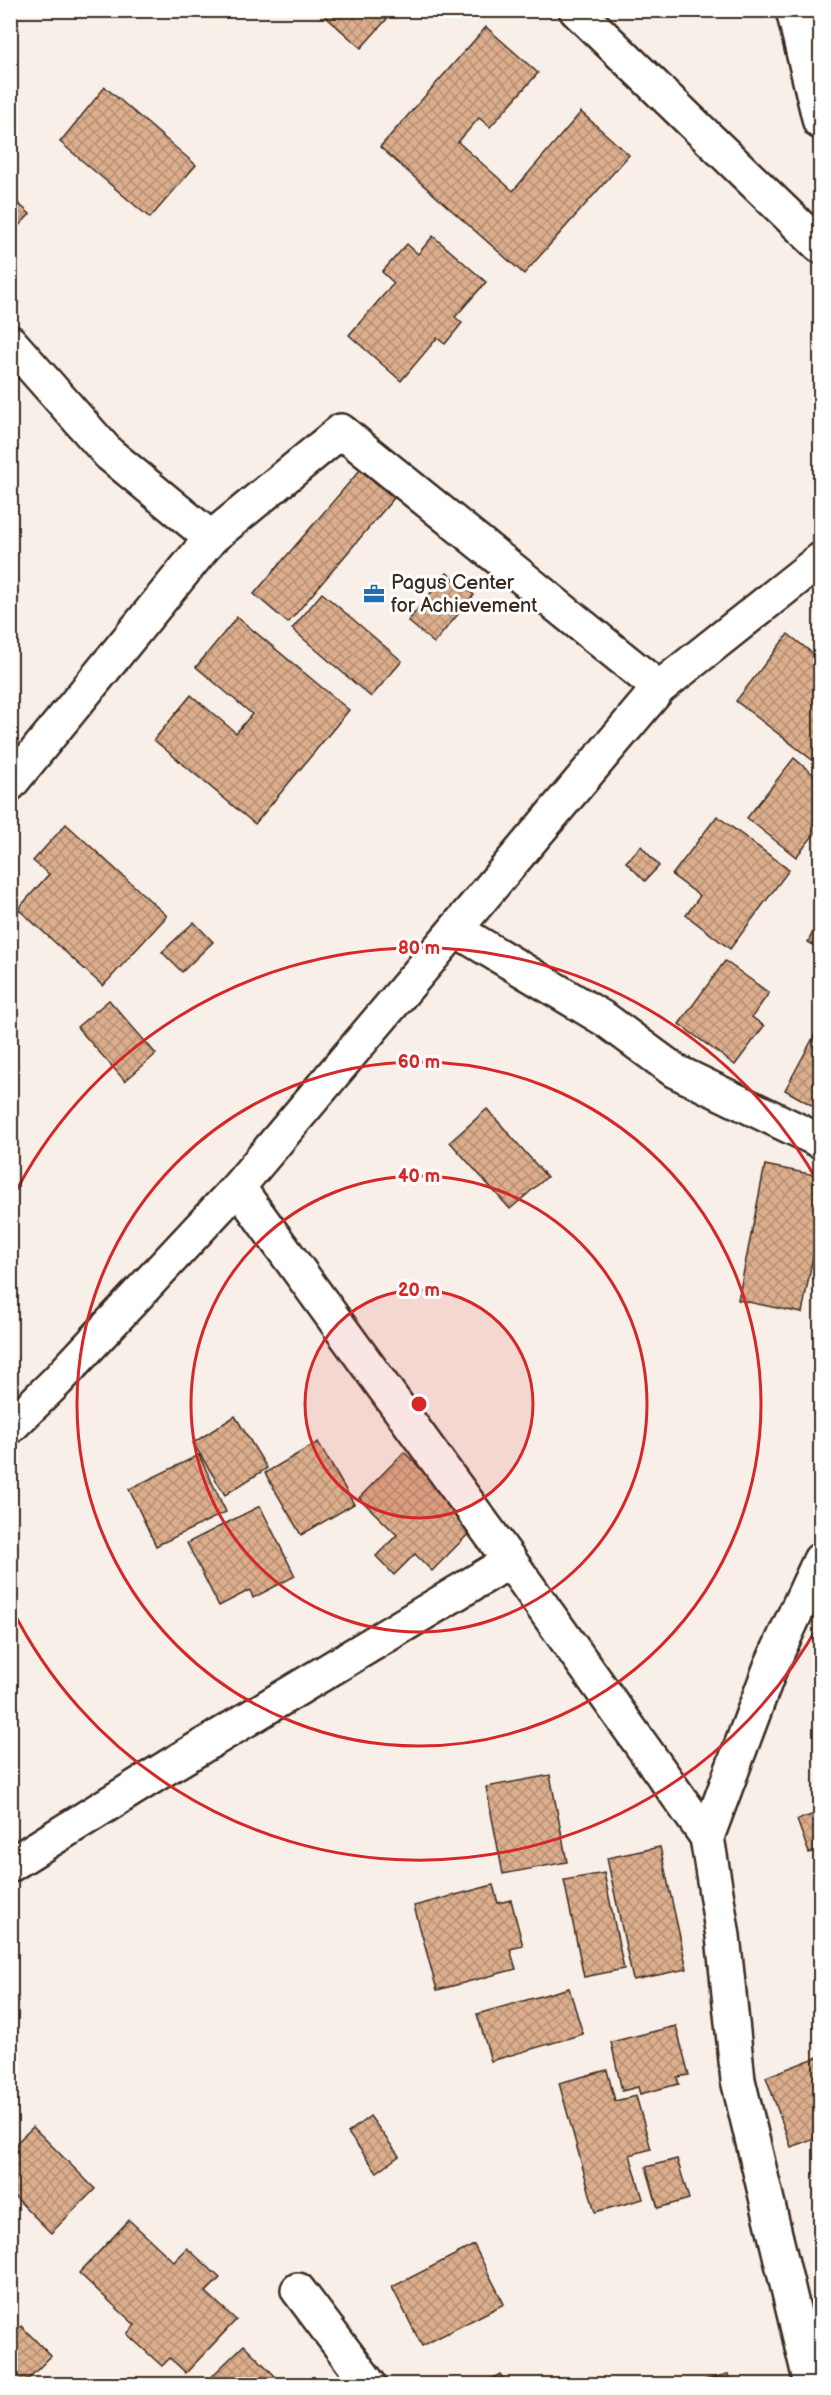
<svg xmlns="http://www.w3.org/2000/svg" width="831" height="2395" viewBox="0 0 831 2395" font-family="'Balsamiq Sans',sans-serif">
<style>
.building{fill:url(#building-cross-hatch);stroke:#3b2a1e;stroke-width:1.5}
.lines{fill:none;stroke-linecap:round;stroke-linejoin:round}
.minor-casing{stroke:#3b2a1e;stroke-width:38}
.minor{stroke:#fff;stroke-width:33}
.ring{fill:none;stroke:#d62828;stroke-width:3}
.labels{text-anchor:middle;stroke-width:6;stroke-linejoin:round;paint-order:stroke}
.poi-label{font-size:20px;fill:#3b2a1e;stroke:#fff;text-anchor:start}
.centre{fill:#d62828;stroke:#fff;stroke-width:3}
.ring-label{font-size:18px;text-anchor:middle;font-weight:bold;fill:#d62828;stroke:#fff;stroke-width:6;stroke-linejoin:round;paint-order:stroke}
</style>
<defs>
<pattern id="building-cross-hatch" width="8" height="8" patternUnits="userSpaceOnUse" patternTransform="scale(1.5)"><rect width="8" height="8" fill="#dcae8d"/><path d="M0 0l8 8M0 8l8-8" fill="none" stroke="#b48e73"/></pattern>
</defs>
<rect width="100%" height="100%" fill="#f8efe8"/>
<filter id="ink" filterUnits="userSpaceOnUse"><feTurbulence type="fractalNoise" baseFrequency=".0167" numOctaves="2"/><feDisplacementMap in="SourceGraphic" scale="12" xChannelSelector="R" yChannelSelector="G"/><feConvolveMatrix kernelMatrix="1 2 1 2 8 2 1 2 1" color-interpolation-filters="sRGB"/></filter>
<g filter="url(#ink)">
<g class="building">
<polygon points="318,10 395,10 361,48"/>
<polygon points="486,27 538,73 490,127 479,118 458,142 513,191 581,112 629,155 524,274 380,147"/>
<polygon points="105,87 196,165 150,218 60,142"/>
<polygon points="10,196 30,214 10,235"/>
<polygon points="433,236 486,282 455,317 462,323 445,344 437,338 401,381 349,335 394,283 382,272 407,244 418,254"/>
<polygon points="360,470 394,498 288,623 254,594"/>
<polygon points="447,573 474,595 434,643 408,621"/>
<polygon points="322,593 402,661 371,697 292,629"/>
<polygon points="237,617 349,710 255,824 154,740 191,695 236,733 252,714 196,667"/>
<polygon points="788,634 820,659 820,668 814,677 820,682 820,766 736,701"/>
<polygon points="794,758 820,780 820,827 796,857 747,818"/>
<polygon points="717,816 789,870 730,949 686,915 700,896 672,875"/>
<polygon points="66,824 167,916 103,986 18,909 49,874 33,861"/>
<polygon points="641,846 659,866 645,881 626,862"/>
<polygon points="820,918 820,949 808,942"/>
<polygon points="194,922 213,942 182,972 162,952"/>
<polygon points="725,961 769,993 752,1017 764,1026 735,1065 679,1024"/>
<polygon points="109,1000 156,1054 125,1081 77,1027"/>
<polygon points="820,1025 820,1110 785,1090"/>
<polygon points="487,1109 547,1177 510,1209 450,1142"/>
<polygon points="765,1165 820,1176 820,1219 802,1313 738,1300"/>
<polygon points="235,1416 267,1468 225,1495 193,1443"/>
<polygon points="318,1442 354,1504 301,1535 265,1473"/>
<polygon points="404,1452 477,1525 432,1571 415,1554 394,1575 376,1556 397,1535 359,1498"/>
<polygon points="199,1455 226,1512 156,1546 129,1489"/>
<polygon points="260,1506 295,1576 253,1598 250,1590 219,1606 187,1543"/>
<polygon points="550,1775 567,1862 503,1874 486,1787"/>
<polygon points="820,1812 820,1849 809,1853 797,1820"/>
<polygon points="660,1847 687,1969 633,1980 607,1858"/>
<polygon points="604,1873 624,1969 584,1977 564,1880"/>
<polygon points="493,1885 498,1903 511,1900 523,1946 510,1949 516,1969 437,1990 414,1906"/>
<polygon points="569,1988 583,2034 491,2061 477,2014"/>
<polygon points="676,2026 689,2075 677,2077 679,2084 640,2094 638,2087 622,2091 611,2042"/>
<polygon points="820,2056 820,2136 791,2147 766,2077"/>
<polygon points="607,2070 615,2101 636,2096 651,2149 630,2155 643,2199 595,2212 559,2083"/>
<polygon points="370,2116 399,2156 377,2172 348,2133"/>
<polygon points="33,2127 95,2189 51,2233 13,2195 10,2197 10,2149"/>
<polygon points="677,2159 689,2199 658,2208 646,2167"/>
<polygon points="129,2220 174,2262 187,2248 220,2278 206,2292 236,2320 186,2373 170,2358 162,2366 127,2334 135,2325 79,2273"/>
<polygon points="474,2245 504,2304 422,2346 392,2287"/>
<polygon points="21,2326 51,2356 23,2384 10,2384 10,2337"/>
<polygon points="244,2345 283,2384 217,2384 210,2378"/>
<polygon points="500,2374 507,2384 483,2384"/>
<polygon points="728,2374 731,2384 689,2384"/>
</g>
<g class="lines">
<defs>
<g id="minor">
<polyline points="576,10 820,246"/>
<polyline points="793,10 820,122"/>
<polyline points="10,342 109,454 211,538 341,431 659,688"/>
<polyline points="10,784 211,538"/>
<polyline points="456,930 606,1020 675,1071 820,1141"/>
<polyline points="238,1187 510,1561 707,1837"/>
<polyline points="10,1427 57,1381 238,1187 659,688 820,560"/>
<polyline points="10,1865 171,1765 510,1561"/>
<polyline points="298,2290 369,2384"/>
<polyline points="811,2384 738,2080 723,1936 707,1837 771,1666 820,1560"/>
</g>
</defs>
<use href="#minor" class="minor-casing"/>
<use href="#minor" class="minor"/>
</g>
</g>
<circle cx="419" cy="1404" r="114" fill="#d62828" fill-opacity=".12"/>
<g class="ring">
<circle cx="419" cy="1404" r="114"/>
<circle cx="419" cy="1404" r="228"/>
<circle cx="419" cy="1404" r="342"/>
<path d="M820 1622A456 456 0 0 1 11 1607M11 1201A456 456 0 0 1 820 1186"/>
</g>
<defs>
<symbol id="office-bare" viewBox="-9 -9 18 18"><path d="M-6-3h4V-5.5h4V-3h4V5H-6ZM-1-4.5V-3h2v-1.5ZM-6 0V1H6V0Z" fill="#1f6fb2" stroke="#fff" stroke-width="2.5" paint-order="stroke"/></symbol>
</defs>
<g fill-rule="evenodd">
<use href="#office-bare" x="359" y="579" width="30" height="30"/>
</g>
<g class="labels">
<g class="poi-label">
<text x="391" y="589">Pagus Center<tspan x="391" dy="23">for Achievement</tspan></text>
</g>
</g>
<circle cx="419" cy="1404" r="9" class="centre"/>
<g class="ring-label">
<text x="419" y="954">80 m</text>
<text x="419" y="1068">60 m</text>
<text x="419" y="1182">40 m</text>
<text x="419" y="1296">20 m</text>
</g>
<rect width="831" height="2395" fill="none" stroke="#fff" stroke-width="36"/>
<rect x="18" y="18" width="795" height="2359" fill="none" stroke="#3b2a1e" stroke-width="2" filter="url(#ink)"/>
</svg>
